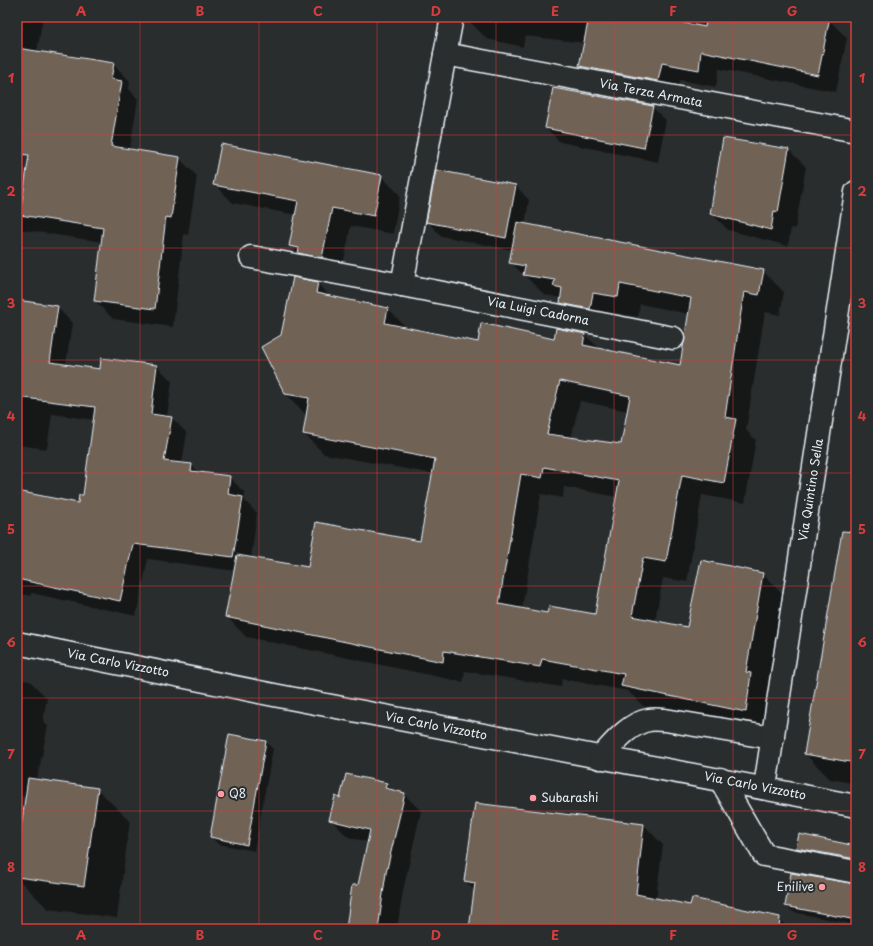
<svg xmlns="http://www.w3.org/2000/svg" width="873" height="946" viewBox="0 0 873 946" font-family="'Playpen Sans',sans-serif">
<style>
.shadow{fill:#0007;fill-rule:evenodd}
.building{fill:#716257;stroke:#e8f1f8;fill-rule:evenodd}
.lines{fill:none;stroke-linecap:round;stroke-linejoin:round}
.minor-casing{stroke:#e8f1f8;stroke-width:25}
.minor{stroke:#2a2d2e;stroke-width:22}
.grid{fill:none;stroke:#d83c3d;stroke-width:1;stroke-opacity:0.55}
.poi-dot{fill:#ff9aa2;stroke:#2a2d2e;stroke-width:1.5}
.labels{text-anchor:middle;stroke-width:4;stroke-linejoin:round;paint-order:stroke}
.street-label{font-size:12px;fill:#e8f1f8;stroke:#2a2d2e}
.poi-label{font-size:12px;fill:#e8f1f8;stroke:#2a2d2e;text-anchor:start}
.neatline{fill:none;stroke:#d83c3d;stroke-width:1.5}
.grid-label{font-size:13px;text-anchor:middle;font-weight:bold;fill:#d83c3d}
</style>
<rect width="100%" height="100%" fill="#2a2d2e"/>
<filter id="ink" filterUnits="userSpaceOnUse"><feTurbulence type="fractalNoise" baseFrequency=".025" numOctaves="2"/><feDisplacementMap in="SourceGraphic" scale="8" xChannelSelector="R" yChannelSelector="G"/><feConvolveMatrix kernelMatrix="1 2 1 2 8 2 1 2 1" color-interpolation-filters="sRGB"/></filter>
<g filter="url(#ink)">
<g class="shadow">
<polygon points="17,17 43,17 37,52 113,64 130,81 129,89 138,99 128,161 17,94"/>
<polygon points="470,17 648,17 706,28 708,17 811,17 829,20 847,38 836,92 719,69 716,87 680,80 676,99 599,84 580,66 585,43 525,36 523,47 487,39 469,21"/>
<polygon points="652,107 666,120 658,162 560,142 546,128"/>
<polygon points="789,150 806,167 795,229 791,228 788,246 728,230 711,213"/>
<polygon points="179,158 197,176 188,235 184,234 173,327 113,319 95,301 102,242 17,229 17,176 134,187"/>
<path d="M381,176L400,195L393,234L351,226L341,276L309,264L290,245L296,215L233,203L214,184ZM310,254L327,257V259L310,256Z"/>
<path d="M516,186L529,200L525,225L763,271L784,292L780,315L765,312L746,430L756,440L745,503L702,495L687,582L663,578L655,621L688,628L763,574L783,595L767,690L771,694L766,732L643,706L628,691L562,679L561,687L465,671L463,682L246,637L226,616L235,571L148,559L136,616L31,593V596L17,593V492L79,504L84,497L94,420L52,414L47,449L17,445V301L57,307L72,323L66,365L101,370L157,366L172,381L167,417L172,418L187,433L182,464L191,465L199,473L229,477L245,493L244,500L257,513L251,559L308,568L421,542L434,474L324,454L304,434L306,415L286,394L282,336L317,283L331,297L388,309L407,328L478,343L555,340L585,335L600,349L681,366L689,314L640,304L638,317L614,313L611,329L582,323L561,303L562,298L545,295L510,262L512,250L441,236L428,222ZM580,401L628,411L621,446L571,439ZM564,487L617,497L596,615L548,614L522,609L541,494L563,498Z"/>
<polygon points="856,424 856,442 851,437"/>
<polygon points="856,572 856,784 830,779 805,754"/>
<polygon points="17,679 30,681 47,698 43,721 48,726 37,780 97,789 130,821 117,918 48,909 17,878 17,863 26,797 17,795"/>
<polygon points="230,735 266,742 273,749 254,851 218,844 211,837"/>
<polygon points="386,784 393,791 404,794 421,811 403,891 397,929 348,929 368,842 348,837 331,820 341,799"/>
<polygon points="644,825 663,845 656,899 691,907 778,918 789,929 470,929 475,891 465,881"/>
<polygon points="856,847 856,864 804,855 797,848"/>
<polygon points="856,885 856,925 793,912 786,905"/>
</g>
<g class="building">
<polygon points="589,17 654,17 705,27 707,17 830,17 818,75 701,51 699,70 662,63 658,81 579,66"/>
<polygon points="17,48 114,63 111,79 122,81 111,146 180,157 171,218 166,217 155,309 94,301 103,228 20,215 29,155 17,154"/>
<polygon points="553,88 653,106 644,148 545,128"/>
<polygon points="723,138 789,149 778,212 774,211 771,230 710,214"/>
<polygon points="221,144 382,175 374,216 332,208 322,258 298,253 299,248 289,246 298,201 213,185"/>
<polygon points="436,170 516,185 506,238 426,222"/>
<path d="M517,222L764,270L759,295L744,292L725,417L736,419L724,483L682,475L666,562L643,558L632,616L687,627L701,560L763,573L746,672L751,673L746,712L621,686L624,674L542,659L540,667L444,651L443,662L225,617L237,555L308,567L316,522L420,541L435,459L303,434L309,398L285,394L261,347L281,335L293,277L318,282L316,293L388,308L385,323L478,342L481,323L554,339L556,328L585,334L583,345L680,365L691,298L620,284L618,297L593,293L590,309L560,303L562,288L553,286L555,280L523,275L525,266L509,263ZM560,381L630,396L621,444L547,434ZM544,467L619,481L595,614L549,606L547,613L499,604L521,474L542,478Z"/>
<polygon points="17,300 58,306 50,362 100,369 101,358 157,365 151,414 172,417 164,461 192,464 191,471 230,476 228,494 243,497 233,557 133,544 120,601 17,579 17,491 78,503 79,495 83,495 95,407 17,397"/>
<polygon points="842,531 856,532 856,763 804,754"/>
<polygon points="229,734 266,741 247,845 210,837"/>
<polygon points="346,774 387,783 385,788 405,793 386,873 378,929 346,929 352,885 358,885 370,830 329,820 335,796 340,798"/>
<polygon points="28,778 98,788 84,886 17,877 17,856"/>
<polygon points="475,803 644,824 636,894 690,905 692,898 780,917 779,929 469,929 475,883 464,881"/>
<polygon points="799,834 856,846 856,859 796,848"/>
<polygon points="791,873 856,884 856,920 785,906"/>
</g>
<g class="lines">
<defs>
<g id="minor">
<polyline points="452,17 402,285 673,338"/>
<polyline points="445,54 856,131"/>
<polyline points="251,257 402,285"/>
<polyline points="17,643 279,696 856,806"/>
<path d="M600,758C613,744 629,723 649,720C654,719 660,720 665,720L773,738"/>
<polyline points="720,779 764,855 856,872"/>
<polyline points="765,787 856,192"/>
</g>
</defs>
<use href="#minor" class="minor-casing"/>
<use href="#minor" class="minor"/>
</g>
</g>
<path class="grid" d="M140,17V929M259,17V929M377,17V929M496,17V929M614,17V929M733,17V929M17,135H856M17,248H856M17,360H856M17,473H856M17,586H856M17,698H856M17,811H856"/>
<g class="poi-dot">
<circle cx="221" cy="794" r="4"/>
<circle cx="533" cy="798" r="4"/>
<circle cx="822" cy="887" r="4"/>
</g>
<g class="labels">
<g class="street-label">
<text transform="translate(651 93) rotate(11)" y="4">Via Terza Armata</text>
<text transform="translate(538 311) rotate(11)" y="4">Via Luigi Cadorna</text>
<text transform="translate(811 490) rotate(-81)" y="4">Via Quintino Sella</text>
<text transform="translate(118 663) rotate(11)" y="4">Via Carlo Vizzotto</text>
<text transform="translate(436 726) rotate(11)" y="4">Via Carlo Vizzotto</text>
<text transform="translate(755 786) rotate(11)" y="4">Via Carlo Vizzotto</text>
</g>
<g class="poi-label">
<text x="229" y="798">Q8</text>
<text x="541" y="802">Subarashi</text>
<text x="814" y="891" text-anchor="end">Enilive</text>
</g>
</g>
<rect width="873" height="946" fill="none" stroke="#2a2d2e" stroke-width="44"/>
<rect x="22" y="22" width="829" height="902" class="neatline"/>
<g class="grid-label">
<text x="81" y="16">A</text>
<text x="200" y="16">B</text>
<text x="318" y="16">C</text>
<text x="436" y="16">D</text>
<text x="555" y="16">E</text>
<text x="673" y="16">F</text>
<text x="792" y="16">G</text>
<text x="11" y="83">1</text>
<text x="862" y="83">1</text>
<text x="11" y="196">2</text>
<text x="862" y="196">2</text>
<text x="11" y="308">3</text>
<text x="862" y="308">3</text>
<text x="11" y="421">4</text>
<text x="862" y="421">4</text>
<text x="11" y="534">5</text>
<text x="862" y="534">5</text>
<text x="11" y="647">6</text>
<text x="862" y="647">6</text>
<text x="11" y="759">7</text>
<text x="862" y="759">7</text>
<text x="11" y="872">8</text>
<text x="862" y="872">8</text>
<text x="81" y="940">A</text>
<text x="200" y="940">B</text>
<text x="318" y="940">C</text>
<text x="436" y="940">D</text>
<text x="555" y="940">E</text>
<text x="673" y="940">F</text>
<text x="792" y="940">G</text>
</g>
</svg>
